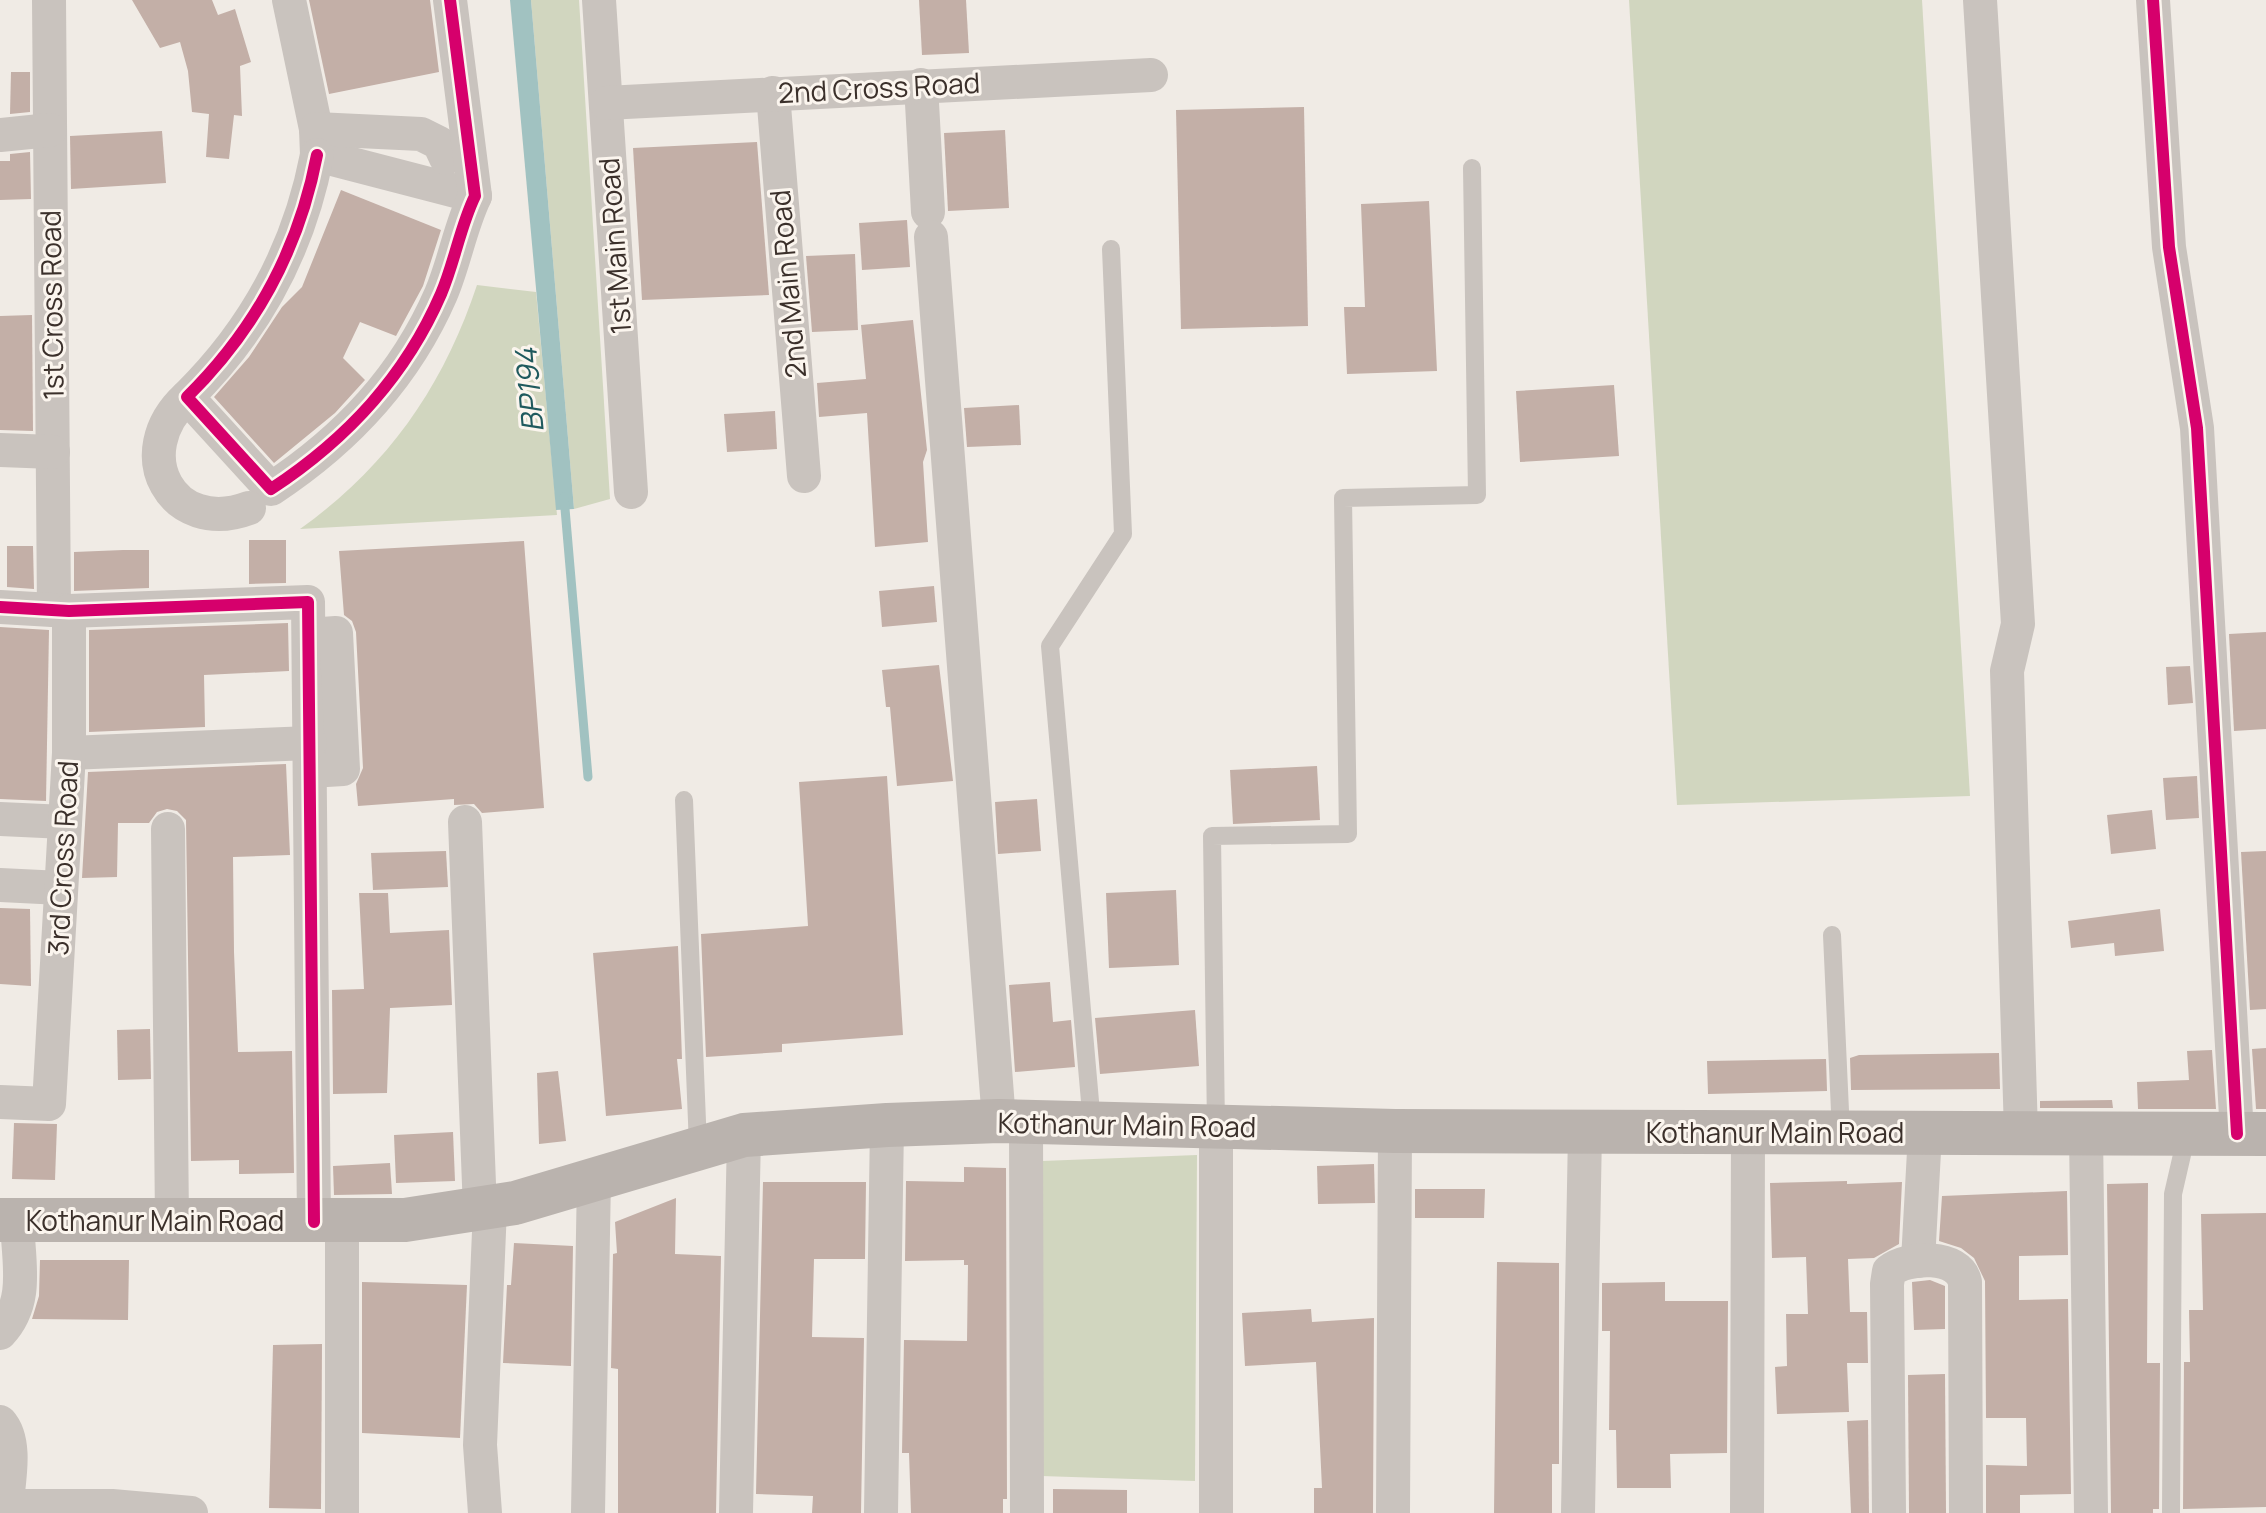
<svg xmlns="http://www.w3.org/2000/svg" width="2266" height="1513" viewBox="0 0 2266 1513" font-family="Manrope,sans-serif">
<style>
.green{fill:#d1d6bf}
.water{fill:#a1c2c1}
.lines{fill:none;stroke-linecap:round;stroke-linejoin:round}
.stream{stroke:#a1c2c1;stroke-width:9}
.building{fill:#c3afa7}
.service{stroke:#c9c3be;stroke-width:18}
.minor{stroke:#c9c3be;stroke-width:34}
.secondary{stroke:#bab3ae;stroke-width:44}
.cycleway-casing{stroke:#fbf5ee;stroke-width:17}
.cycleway{stroke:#d6006c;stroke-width:12}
.labels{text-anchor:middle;stroke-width:6;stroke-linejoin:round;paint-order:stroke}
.street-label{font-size:28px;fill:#3b302b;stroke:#fbf5ee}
.water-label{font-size:30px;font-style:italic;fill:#1f5a5e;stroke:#fbf5ee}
</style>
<rect width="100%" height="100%" fill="#f0ebe5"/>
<g class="green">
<polygon points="531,0 579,0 610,499 574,509"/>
<polygon points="1629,0 1922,0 1970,796 1677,805"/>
<path d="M477,285L536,292L557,515L300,529C388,466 443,387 477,285Z"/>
<polygon points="1197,1155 1195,1481 1041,1476 1042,1161"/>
</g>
<polygon class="water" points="510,0 531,0 574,509 556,510"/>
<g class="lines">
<polyline class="stream" points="564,497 588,777"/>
</g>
<g class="building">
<polygon points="132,0 212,0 218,15 235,9 251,62 240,66 242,116 234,115 229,159 206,157 209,114 192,112 188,71 180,42 160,48"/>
<polygon points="309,0 430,0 439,72 329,94"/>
<polygon points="919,0 966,0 969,53 922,55"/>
<polygon points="11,72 30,72 30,112 10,114"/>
<polygon points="1304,107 1308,326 1181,329 1176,110"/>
<polygon points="1005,130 1009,208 948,211 944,133"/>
<polygon points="162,131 166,183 71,189 70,136"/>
<polygon points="757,142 769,295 642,300 633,148"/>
<polygon points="30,152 31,199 0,200 0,161 10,161 10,154"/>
<polygon points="341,190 441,230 423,286 396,336 360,322 343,358 365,380 335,413 274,463 214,397 249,357 282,307 302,287"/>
<polygon points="1429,201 1437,371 1347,374 1344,307 1365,307 1361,204"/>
<polygon points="907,220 910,267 862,270 859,223"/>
<polygon points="855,254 858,330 812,332 806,256"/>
<polygon points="32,315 33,431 0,430 0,316"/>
<polygon points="913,320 927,450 923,462 928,542 875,547 867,413 819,417 817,383 866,379 861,325"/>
<polygon points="1614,385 1619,456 1520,462 1516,391"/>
<polygon points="1019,405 1021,445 967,447 964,408"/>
<polygon points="775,411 777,449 727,452 724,414"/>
<polygon points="249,540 286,540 286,583 249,584"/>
<polygon points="524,541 544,808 482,813 474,804 454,805 454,799 358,806 356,784 363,768 356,632 352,621 344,615 339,551"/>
<polygon points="7,546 33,546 34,589 7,587"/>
<polygon points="123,550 149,550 149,588 74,591 74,552"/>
<polygon points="934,586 937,622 882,627 879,591"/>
<polygon points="288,623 289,671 204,675 205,727 89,732 89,630"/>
<polygon points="0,627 49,630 46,801 0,799"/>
<polygon points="2266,632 2266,729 2234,731 2229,634"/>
<polygon points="939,665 953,781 897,786 890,707 886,707 882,670"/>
<polygon points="2190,666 2193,703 2168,705 2166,667"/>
<polygon points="286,764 290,855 233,857 234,952 238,1052 292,1051 294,1173 239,1174 239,1160 191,1161 186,820 177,811 167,809 157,812 149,823 118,823 117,877 82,878 88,772"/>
<polygon points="1317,766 1320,820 1233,824 1230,770"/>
<polygon points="887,776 903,1035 782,1044 782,1052 706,1057 701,934 808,926 799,782"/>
<polygon points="2197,776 2199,818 2166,820 2163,778"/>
<polygon points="1037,799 1041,851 998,854 995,802"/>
<polygon points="2152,810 2156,849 2111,854 2107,815"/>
<polygon points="446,851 448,887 373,890 371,853"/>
<polygon points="2266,851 2266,1009 2250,1010 2241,852"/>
<polygon points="1176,890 1179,965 1109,968 1106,893"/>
<polygon points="359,893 388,893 390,933 449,930 452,1005 390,1008 387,1093 333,1094 332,990 364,989"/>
<polygon points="0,908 30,909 31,986 0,984"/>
<polygon points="2160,909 2164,951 2115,956 2114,943 2071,948 2068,921"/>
<polygon points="678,946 682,1059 677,1059 682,1109 606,1116 593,953"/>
<polygon points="1050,982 1053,1022 1071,1020 1075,1067 1015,1072 1009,985"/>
<polygon points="1195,1010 1199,1066 1100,1074 1095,1018"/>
<polygon points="150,1029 151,1079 118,1080 117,1030"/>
<polygon points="2266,1048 2266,1109 2256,1109 2252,1049"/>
<polygon points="2212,1050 2216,1109 2138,1109 2137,1082 2189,1080 2187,1051"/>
<polygon points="1999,1053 2000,1089 1851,1090 1850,1058 1859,1055"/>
<polygon points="1826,1059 1827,1091 1708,1094 1707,1061"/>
<polygon points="558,1071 566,1141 539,1144 537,1073"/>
<polygon points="2112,1100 2113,1108 2040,1108 2040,1101"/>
<polygon points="14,1123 57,1124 55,1180 12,1179"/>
<polygon points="453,1132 455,1181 396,1183 394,1135"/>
<polygon points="390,1163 392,1194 334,1195 333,1166"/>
<polygon points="1374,1164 1375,1203 1318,1204 1317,1166"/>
<polygon points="964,1167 1006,1168 1007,1499 1003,1499 1003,1513 911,1513 909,1453 902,1453 904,1340 967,1341 968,1265 964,1265 964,1260 905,1261 906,1181 964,1182"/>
<polygon points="1847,1181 1847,1184 1902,1182 1899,1244 1874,1258 1848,1259 1850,1312 1867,1312 1868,1363 1847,1363 1849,1412 1777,1414 1775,1367 1787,1366 1786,1314 1808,1314 1806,1257 1772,1258 1770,1183"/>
<polygon points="763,1182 866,1182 865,1259 814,1259 812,1337 864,1338 861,1513 812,1513 813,1496 756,1494"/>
<polygon points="2148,1183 2147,1363 2160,1363 2159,1509 2153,1509 2153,1513 2111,1513 2107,1184"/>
<polygon points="1415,1189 1485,1189 1484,1218 1415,1218"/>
<polygon points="2067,1191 2068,1255 2019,1256 2019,1300 2068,1299 2071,1494 2020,1495 2020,1513 1986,1513 1986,1465 2027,1466 2026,1418 1986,1418 1985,1281 1974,1258 1961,1248 1939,1241 1942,1196"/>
<polygon points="676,1198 675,1254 721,1256 716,1513 618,1513 618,1369 611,1368 613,1254 617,1253 615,1222"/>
<polygon points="2266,1213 2266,1507 2183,1509 2184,1362 2190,1362 2189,1310 2203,1310 2201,1214"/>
<polygon points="514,1243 573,1246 571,1366 503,1363 507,1285 511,1285"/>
<polygon points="40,1260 129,1260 128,1320 32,1319 39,1296"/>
<polygon points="1497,1262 1559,1263 1559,1464 1552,1464 1552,1513 1494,1513"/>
<polygon points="1930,1280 1945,1286 1945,1329 1914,1330 1912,1282"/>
<polygon points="362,1282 467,1285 460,1438 362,1433"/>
<polygon points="1665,1282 1665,1301 1728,1301 1727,1453 1670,1454 1671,1488 1617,1488 1616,1430 1609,1430 1610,1331 1602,1331 1602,1283"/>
<polygon points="1311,1309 1312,1322 1374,1318 1373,1513 1314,1513 1314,1488 1322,1488 1316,1362 1245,1366 1242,1313"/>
<polygon points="322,1344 321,1509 269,1508 273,1345"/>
<polygon points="1945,1374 1946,1513 1909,1513 1908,1375"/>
<polygon points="1868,1420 1869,1513 1851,1513 1847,1421"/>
<polygon points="1053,1489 1127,1490 1127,1513 1053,1513"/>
</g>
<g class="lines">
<g class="service">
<polyline points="684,800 698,1146"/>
<polyline points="1832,935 1841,1133"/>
<polyline points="1092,1124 1050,646 1123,534 1111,249"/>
<polyline points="1216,1127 1212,836 1348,834 1343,498 1477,495 1472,168"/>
<polyline points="2171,1513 2173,1194 2187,1133"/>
</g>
<g class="minor">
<polyline points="49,0 54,610"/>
<polyline points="289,0 316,129 317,155 475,196"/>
<polyline points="599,0 631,492"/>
<polyline points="1980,0 2018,624 2007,671 2021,1133"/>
<polyline points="2153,0 2169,247 2197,428 2237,1134"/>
<polyline points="921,85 928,212"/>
<polyline points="773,93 804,476"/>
<polyline points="606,103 1151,75"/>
<polyline points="316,129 421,134 439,143 446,158"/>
<polyline points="0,135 50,130"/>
<path d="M317,155C299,249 255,330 187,397L271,489C347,439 405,377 441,294C455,261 460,227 475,196L450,0"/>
<polyline points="931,237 999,1121"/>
<path d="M187,397C126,453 172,537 249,508"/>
<polyline points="0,450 53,452"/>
<polyline points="0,607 69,611 308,602 314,1222"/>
<polyline points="309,635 336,633 343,769 310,771"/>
<polyline points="69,753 310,743"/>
<polyline points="0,819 65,822"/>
<polyline points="465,822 480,1210"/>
<polyline points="168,829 172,1221"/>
<polyline points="0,885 61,888"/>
<polyline points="0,1102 49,1104 69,753 69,611"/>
<polyline points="1026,1122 1027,1513"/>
<polyline points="2086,1133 2091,1513"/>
<polyline points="342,1223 342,1513"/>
<polyline points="1918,1261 1925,1133"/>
<path d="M0,1333C30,1301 18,1261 17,1220"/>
<path d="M0,1422C19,1443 7,1487 6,1513"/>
<polyline points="0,1506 112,1506 191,1513"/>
<polyline points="485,1513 480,1445 490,1208"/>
<polyline points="588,1513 594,1178"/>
<polyline points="736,1513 744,1135"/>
<polyline points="881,1513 887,1125"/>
<polyline points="1216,1513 1216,1127"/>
<polyline points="1393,1513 1395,1131"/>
<polyline points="1578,1513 1585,1132"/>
<polyline points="1747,1513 1748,1132"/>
<path d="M1889,1513L1887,1284L1889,1271C1908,1256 1959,1254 1965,1282L1966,1513"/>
</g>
<polyline class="secondary" points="0,1220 405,1220 515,1203 744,1135 887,1125 999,1121 1395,1131 2266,1134"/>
<defs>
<g id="cycleway">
<polyline points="2153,0 2169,247 2197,428 2237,1134"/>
<path d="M317,155C299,249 255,330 187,397L271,489C347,439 405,377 441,294C455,261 460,227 475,196L450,0"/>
<polyline points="0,607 69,611 308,602 314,1222"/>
</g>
</defs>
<use href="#cycleway" class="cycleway-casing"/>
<use href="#cycleway" class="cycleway"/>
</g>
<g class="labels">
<g class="street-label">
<text transform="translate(879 88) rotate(-3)" y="10">2nd Cross Road</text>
<text transform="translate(615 246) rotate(-94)" y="10">1st Main Road</text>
<text transform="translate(788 284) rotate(-95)" y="10">2nd Main Road</text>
<text transform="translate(52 305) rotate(-91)" y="10">1st Cross Road</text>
<text transform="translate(63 858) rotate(-87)" y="10">3rd Cross Road</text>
<text transform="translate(1127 1125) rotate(1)" y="10">Kothanur Main Road</text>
<text x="1775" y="1143">Kothanur Main Road</text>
<text x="155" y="1231">Kothanur Main Road</text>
</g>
<g class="water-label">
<text transform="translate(530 390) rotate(-95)" y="10">BP194</text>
</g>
</g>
</svg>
